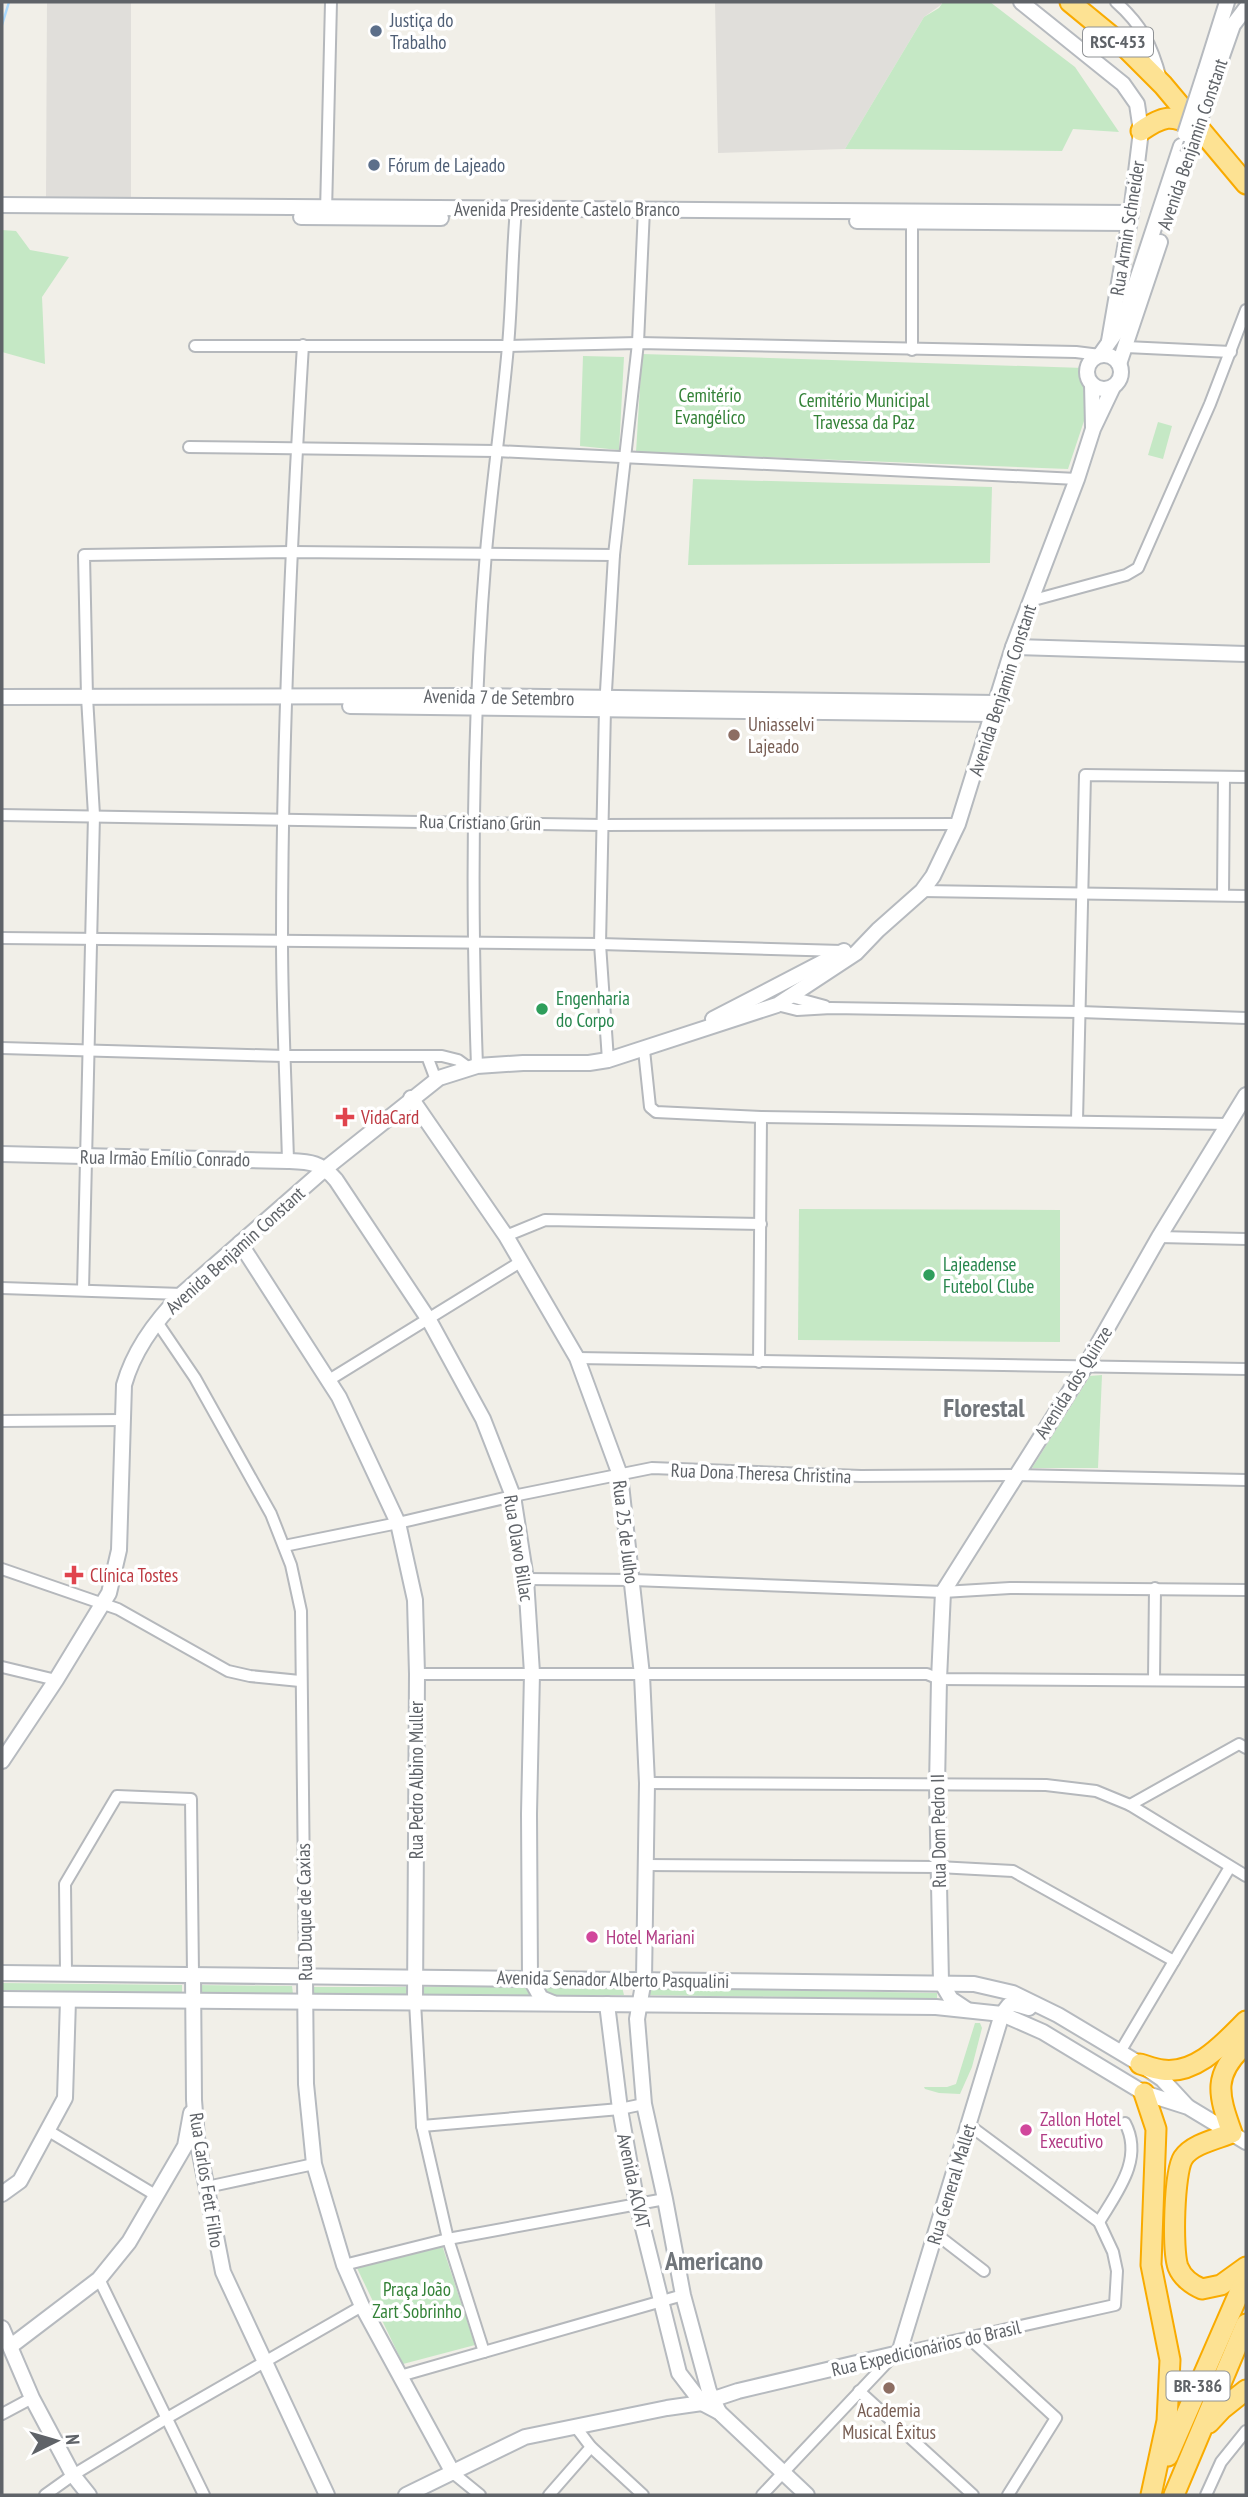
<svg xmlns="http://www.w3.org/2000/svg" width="1248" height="2497" viewBox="0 0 1248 2497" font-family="'PT Sans Narrow',sans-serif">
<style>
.industrial{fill:#e0deda}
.green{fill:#c5e8c5}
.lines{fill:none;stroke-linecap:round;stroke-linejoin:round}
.stream{stroke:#aadaff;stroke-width:2.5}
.street-casing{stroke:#b5b8bc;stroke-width:14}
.secondary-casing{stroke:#b6babf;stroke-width:18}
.highway-casing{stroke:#f9ab00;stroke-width:23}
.street{stroke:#fff;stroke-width:10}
.secondary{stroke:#fff;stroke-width:14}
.highway{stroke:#fde293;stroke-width:19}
.secondary-bridge-casing{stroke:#b6babf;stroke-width:18;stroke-linecap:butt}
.secondary-bridge{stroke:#fff;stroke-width:14}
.service-dot{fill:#5c6f8a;stroke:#fff;stroke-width:2.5}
.education-dot{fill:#8d6e63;stroke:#fff;stroke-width:2.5}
.leisure-dot{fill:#2e9e5b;stroke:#fff;stroke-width:2.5}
.health-dot{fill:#e0444e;stroke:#fff;stroke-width:2.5}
.hotel-dot{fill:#d1479c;stroke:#fff;stroke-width:2.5}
.labels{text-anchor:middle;stroke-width:7;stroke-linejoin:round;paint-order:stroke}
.shield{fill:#fff;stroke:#8f9295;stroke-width:2}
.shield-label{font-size:18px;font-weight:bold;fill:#5f6368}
.service-label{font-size:19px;fill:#4e5e75;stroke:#fff;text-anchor:start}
.street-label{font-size:19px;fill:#5f6368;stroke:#fff}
.park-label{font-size:19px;fill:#348238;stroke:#fff}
.education-label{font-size:19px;fill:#785e54;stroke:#fff;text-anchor:start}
.leisure-label{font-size:19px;fill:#27864d;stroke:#fff;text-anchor:start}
.health-label{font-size:19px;fill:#be3a42;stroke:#fff;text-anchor:start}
.hotel-label{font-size:19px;fill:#b23c85;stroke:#fff;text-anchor:start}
.district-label{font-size:26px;font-weight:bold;fill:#70757a;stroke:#fff}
</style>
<rect width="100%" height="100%" fill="#f1efe8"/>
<g class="industrial">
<polygon points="47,2 131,2 131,199 46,199"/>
<polygon points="715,2 939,2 942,4 924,17 845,149 718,153"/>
</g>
<g class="green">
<polygon points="943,2 990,2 1075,67 1119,132 1073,129 1062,151 845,149 924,17 939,8"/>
<polygon points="2,230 16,231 30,250 69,257 42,297 45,364 2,352"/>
<polygon points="642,354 1084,368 1087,412 1068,469 636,452"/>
<polygon points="583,356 624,357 619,450 580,446"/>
<polygon points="1158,422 1172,426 1163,459 1148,455"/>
<polygon points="693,479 992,487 990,563 688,565"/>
<polygon points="799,1209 1060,1210 1060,1342 798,1340"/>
<polygon points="1102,1375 1098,1468 1032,1468 1090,1376"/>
<polygon points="2,1983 182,1985 182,1993 2,1990"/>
<polygon points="195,1985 292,1986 293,1994 200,1992"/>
<polygon points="524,1986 530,1995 423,1994 423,1987"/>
<polygon points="311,1987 407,1987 408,1994 311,1994"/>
<polygon points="540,1987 622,1987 624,1995 547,1995"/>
<polygon points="645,1988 937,1993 937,1999 644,1995"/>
<polygon points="975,2023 980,2023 982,2028 972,2067 960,2094 939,2093 925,2089 924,2087 947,2087 956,2084"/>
<polygon points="442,2245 475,2345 403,2364 357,2268"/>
</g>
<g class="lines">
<polyline class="stream" points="2,25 9,2"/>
<defs>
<g id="street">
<path d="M1116,2C1142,25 1152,45 1161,79"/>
<polyline points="326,212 331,2"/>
<polyline points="195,346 508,346 638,343 1076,352 1100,355"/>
<polyline points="1126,347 1231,352"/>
<polyline points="912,350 912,216"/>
<polyline points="189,447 496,451 1077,479"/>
<polyline points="1030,601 1126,575 1138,568 1210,404 1246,310"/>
<polyline points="2,815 602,825 958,824"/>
<polyline points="922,891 1246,896"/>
<polyline points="1223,895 1224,777"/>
<polyline points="2,938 600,944 842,951"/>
<polyline points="788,996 825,1006"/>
<polyline points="777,1005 797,1010 831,1008 1080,1012 1246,1018"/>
<polyline points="2,1048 285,1056 442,1056 458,1060 469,1068"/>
<polyline points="644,1050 650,1107 656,1112 761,1117 1229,1124"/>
<polyline points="427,1056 436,1080"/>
<polyline points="608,1060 600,944 605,708 614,555 638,343 644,209"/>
<path d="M477,1066C471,895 472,723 486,552C492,483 502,415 508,346C512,301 512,254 516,209"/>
<polyline points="1077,1121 1085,775 1246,777"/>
<path d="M288,1161C286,1087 282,1012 282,938C282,740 291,542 303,345"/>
<polyline points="506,1236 545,1220 761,1224"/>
<polyline points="1159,1237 1246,1239"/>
<polyline points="2,1288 182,1294"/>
<polyline points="83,1290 94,815 87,697 84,555 292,552 614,555"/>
<polyline points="157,1322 195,1378 271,1514 291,1565 301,1611 305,1975"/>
<polyline points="577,1358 1246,1369"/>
<polyline points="759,1362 761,1117"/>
<polyline points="329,1380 522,1261"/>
<polyline points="2,1421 122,1420"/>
<polyline points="284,1546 398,1523 513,1496 652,1468 861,1476 1015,1475 1246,1480"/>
<polyline points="2,1569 118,1609 228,1671 250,1676 300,1681"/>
<polyline points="526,1579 633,1580 943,1592 1010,1588 1246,1590"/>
<polyline points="2,1667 56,1680"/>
<polyline points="417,1674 927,1674 939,1679 1246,1681"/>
<polyline points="1154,1679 1155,1588"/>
<polyline points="647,1783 1046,1785 1096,1791 1130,1805 1246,1876"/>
<polyline points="1130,1805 1239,1744 1246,1748"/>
<polyline points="645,1865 938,1867 1013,1871 1174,1961"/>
<polyline points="66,1973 65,1884 117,1796 191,1799 193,1974"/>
<polyline points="415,2002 422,2126 448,2239 484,2352"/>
<polyline points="1120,2052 1230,1867"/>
<polyline points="422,2126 620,2109 644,2104"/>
<polyline points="47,2130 157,2196"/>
<polyline points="207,2187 314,2164"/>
<path d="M1099,2222C1117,2192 1144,2159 1125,2123"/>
<polyline points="936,2234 984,2271"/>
<polyline points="344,2265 448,2239 665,2199"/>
<polyline points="99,2279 204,2495"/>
<polyline points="969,2338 1056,2418 1008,2495"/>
<polyline points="899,2353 1115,2305 1117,2271 1113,2252 1099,2222 969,2125"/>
<polyline points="400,2376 683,2295"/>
<polyline points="859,2391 973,2495"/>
<polyline points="2,2414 32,2398"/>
<polyline points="575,2426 591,2447 643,2495"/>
<polyline points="453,2473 480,2495"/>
<polyline points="45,2495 73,2475 167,2418 362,2306"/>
<polyline points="549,2495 591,2447"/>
<polyline points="762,2495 894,2355"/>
<polyline points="1206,2495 1221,2462 1246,2431"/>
</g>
<g id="secondary">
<polyline points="1021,2 1123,84 1137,104 1141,131 1131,213 1109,341"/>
<polyline points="1205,72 1227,2"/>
<polyline points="1214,79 1233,25 1246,8"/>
<polyline points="2,205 1131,213"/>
<polyline points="301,217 441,218"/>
<polyline points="857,221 1129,223"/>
<circle cx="1104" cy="372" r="17"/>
<polyline points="1100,355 1120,327 1126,313 1181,146"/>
<polyline points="1119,364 1160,242"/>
<polyline points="1092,384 1093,427"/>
<polyline points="1013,647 1246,654"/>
<polyline points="2,697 464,696 997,703"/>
<polyline points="350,706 993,714"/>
<polyline points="713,1019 844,951"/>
<polyline points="411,1098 506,1236 577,1358 620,1475 642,1675 647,1783 644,1979 637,2019 644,2104 665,2199 683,2295 709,2391 719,2412"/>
<path d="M2,1154L288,1161C310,1162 321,1162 336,1180L429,1320L483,1419L513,1496L526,1579L532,1673L529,1814L530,1978L541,1998L553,2003"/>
<polyline points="240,1243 339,1397 398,1523 415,1600 417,1674 415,2002"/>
<path d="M2,1761L56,1680L109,1593L119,1550L124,1385C134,1349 156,1320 182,1294L326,1168L439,1078L477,1066L523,1063H589L608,1060L777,1005L856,953L878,930L922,891L933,876L958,824L1013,647L1077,479L1093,429L1113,387"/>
<polyline points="2,1973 974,1984 1013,1993 1058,2015 1140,2064 1162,2079 1187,2106"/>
<polyline points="193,1974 194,2100 197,2138 223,2272 327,2495"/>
<polyline points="305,1975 306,2084 314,2164 344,2265 362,2306 453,2473"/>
<polyline points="2,1999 936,2007 1002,2014 1043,2032 1144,2093 1188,2107 1246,2142"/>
<polyline points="607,2004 620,2109 637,2204 679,2373 702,2403 719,2412 807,2495"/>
<polyline points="966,2009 951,1999 941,1982 937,1786 939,1679 943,1592 1085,1367 1159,1237 1246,1095"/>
<polyline points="2,2194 20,2181 65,2098 68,2000"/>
<polyline points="2,2328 32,2398 73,2475 89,2495"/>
<polyline points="11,2346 99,2279 129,2242 185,2146 191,2113"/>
<polyline points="406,2495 525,2437 667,2408 702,2403 738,2391 899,2353 1002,2014 1009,2005 1015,2004 1029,2008"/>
</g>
<g id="highway">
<polyline points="1070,2 1126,48 1163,85 1246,184"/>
<path d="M1141,131C1166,114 1170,116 1197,125"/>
<path d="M1246,2044C1212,2074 1218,2094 1232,2133C1217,2139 1192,2144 1183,2158C1174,2172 1172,2250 1178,2267C1182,2277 1192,2285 1202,2289L1221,2285L1246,2267"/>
<path d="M1140,2064C1147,2066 1155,2069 1162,2070C1196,2075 1224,2043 1246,2021"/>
<polyline points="1144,2093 1156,2129 1151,2265 1170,2360 1167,2421 1151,2495"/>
<polyline points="1209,2423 1222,2409 1246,2390"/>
<polyline points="1168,2456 1246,2277"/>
<polyline points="1174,2495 1246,2324"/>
</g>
</defs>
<use href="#street" class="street-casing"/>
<use href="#secondary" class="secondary-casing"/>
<use href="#highway" class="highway-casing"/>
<use href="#street" class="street"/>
<use href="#secondary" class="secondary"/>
<use href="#highway" class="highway"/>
<defs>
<g id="secondary-bridge">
<polyline points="1185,134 1205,72"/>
<polyline points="1188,154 1214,79"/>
</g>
</defs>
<use href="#secondary-bridge" class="secondary-bridge-casing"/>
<use href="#secondary-bridge" class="secondary-bridge"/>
</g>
<g class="service-dot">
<circle cx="376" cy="31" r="7"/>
<circle cx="374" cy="165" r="7"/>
</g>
<g class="education-dot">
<circle cx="734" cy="735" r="7"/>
<circle cx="889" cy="2388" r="7"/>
</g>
<g class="leisure-dot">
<circle cx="542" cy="1009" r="7"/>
<circle cx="929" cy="1275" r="7"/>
</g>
<g class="health-dot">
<path d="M341.5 1106.5h7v7h7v7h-7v7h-7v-7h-7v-7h7z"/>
<path d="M70.5 1564.5h7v7h7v7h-7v7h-7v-7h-7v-7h7z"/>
</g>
<g class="hotel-dot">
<circle cx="592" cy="1937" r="7"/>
<circle cx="1026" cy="2130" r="7"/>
</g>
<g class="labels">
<g class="shield">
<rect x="1083" y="27.5" width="70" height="29" rx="5"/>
<rect x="1166.5" y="2371.5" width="63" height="29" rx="5"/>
</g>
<g class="shield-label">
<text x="1118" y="48">RSC-453</text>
<text x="1198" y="2392">BR-386</text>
</g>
<g class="service-label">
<text x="390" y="27">Justiça do<tspan x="390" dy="22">Trabalho</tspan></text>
<text x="388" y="172">Fórum de Lajeado</text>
</g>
<g class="street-label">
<text transform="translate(1192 144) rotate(-71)" y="7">Avenida Benjamin Constant</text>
<text x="567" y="216">Avenida Presidente Castelo Branco</text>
<text transform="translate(1127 228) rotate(-81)" y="7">Rua Armin Schneider</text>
<text transform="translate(1002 690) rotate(-72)" y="7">Avenida Benjamin Constant</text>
<text transform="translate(499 697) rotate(1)" y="7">Avenida 7 de Setembro</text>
<text transform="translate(480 822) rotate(1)" y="7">Rua Cristiano Grün</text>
<text transform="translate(165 1158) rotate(1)" y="7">Rua Irmão Emílio Conrado</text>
<text transform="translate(235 1250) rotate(-42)" y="7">Avenida Benjamin Constant</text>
<text transform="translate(1073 1382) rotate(-58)" y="7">Avenida dos Quinze</text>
<text transform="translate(761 1473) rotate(2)" y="7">Rua Dona Theresa Christina</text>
<text transform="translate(626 1532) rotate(83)" y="7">Rua 25 de Julho</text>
<text transform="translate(519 1548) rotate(81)" y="7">Rua Olavo Billac</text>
<text transform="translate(416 1780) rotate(-90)" y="7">Rua Pedro Albino Muller</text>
<text transform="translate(938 1831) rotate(-91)" y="7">Rua Dom Pedro II</text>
<text transform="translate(304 1912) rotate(-91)" y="7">Rua Duque de Caxias</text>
<text transform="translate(613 1979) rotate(1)" y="7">Avenida Senador Alberto Pasqualini</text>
<text transform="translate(207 2180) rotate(81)" y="7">Rua Carlos Fett Filho</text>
<text transform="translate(634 2181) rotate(78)" y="7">Avenida ACVAT</text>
<text transform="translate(951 2184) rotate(-73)" y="7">Rua General Mallet</text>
<text transform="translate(926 2348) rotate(-13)" y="7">Rua Expedicionários do Brasil</text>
</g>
<g class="park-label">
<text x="710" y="402">Cemitério<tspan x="710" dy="22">Evangélico</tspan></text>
<text x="864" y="407">Cemitério Municipal<tspan x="864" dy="22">Travessa da Paz</tspan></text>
<text x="417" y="2296">Praça João<tspan x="417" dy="22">Zart Sobrinho</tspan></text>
</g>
<g class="education-label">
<text x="748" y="731">Uniasselvi<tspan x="748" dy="22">Lajeado</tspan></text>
<text x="889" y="2417" text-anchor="middle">Academia<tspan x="889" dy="22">Musical Êxitus</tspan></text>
</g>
<g class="leisure-label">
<text x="556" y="1005">Engenharia<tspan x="556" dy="22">do Corpo</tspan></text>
<text x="943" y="1271">Lajeadense<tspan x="943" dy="22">Futebol Clube</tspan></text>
</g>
<g class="health-label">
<text x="361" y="1124">VidaCard</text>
<text x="90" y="1582">Clínica Tostes</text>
</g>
<g class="hotel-label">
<text x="606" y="1944">Hotel Mariani</text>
<text x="1040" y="2126">Zallon Hotel<tspan x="1040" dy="22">Executivo</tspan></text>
</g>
<g class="district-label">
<text x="984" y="1417">Florestal</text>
<text x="714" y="2270">Americano</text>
</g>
</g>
<rect width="1248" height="2497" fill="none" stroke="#5f6368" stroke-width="7"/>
<g transform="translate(56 2441) rotate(85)" stroke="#ffffff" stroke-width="5" paint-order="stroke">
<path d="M0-5L12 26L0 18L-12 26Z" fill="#5f6368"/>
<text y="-10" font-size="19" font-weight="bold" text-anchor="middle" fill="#5f6368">N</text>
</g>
</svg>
